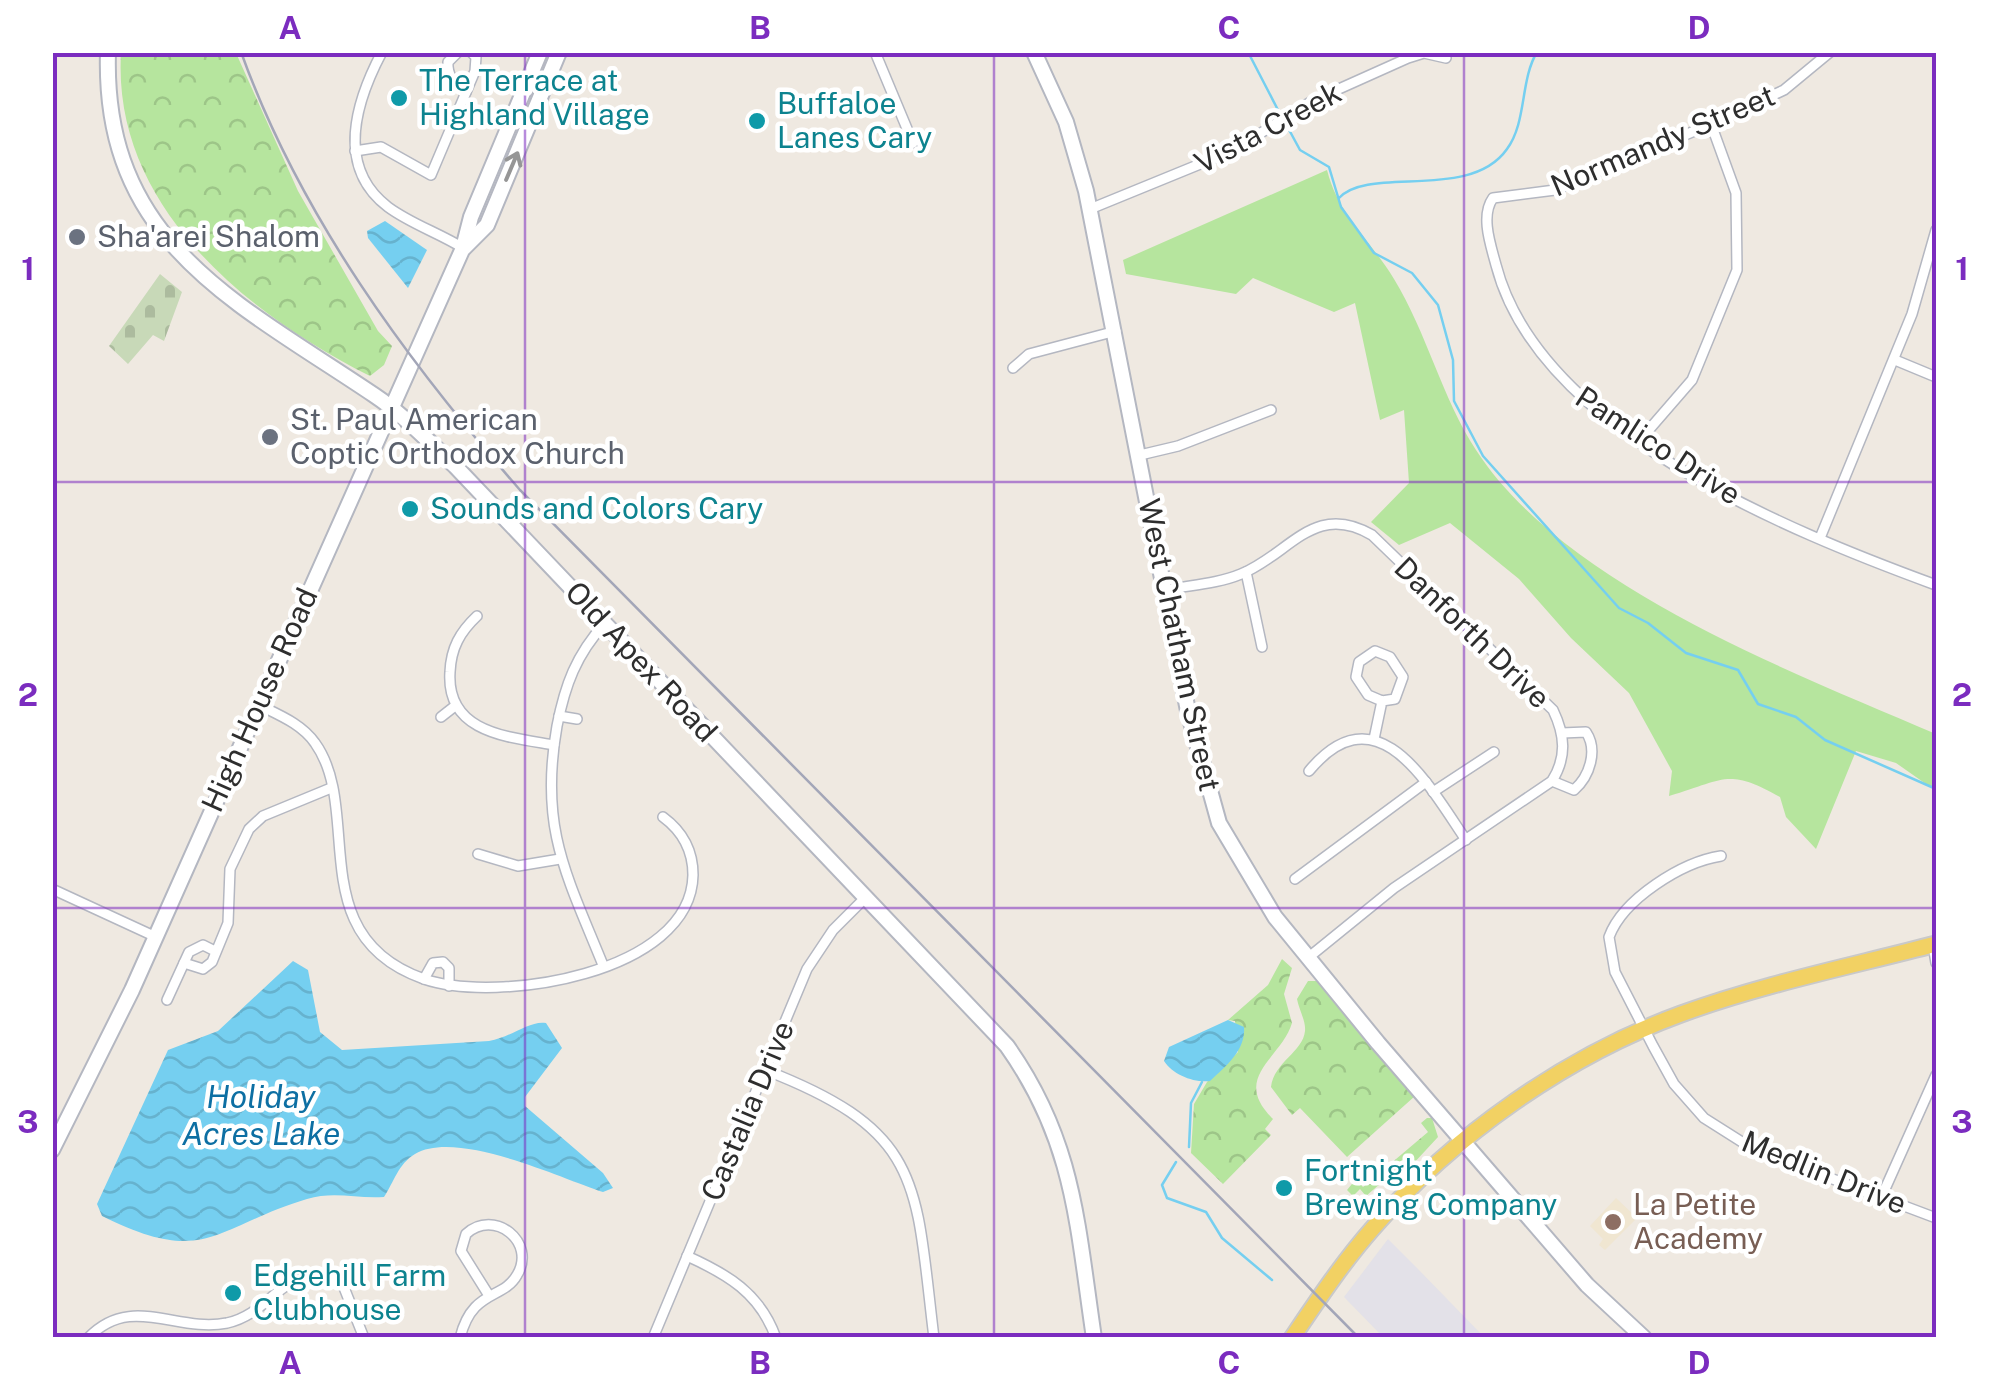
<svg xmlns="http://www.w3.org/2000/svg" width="1989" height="1390" viewBox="0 0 1989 1390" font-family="'Public Sans',sans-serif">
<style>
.industrial{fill:#e3e1e8}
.education{fill:#f0e6d1}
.forest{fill:url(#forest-crowns)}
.cemetery{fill:url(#cemetery-stones)}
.park{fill:#b6e59e}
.water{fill:url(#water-waves)}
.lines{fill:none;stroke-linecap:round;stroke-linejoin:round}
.stream{stroke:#75cff0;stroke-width:2.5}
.street-casing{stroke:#b4b7c1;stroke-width:12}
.secondary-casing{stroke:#b4b7c1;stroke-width:18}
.primary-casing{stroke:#c9c9c9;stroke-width:19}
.street{stroke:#fff;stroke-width:9}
.secondary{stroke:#fff;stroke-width:14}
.primary{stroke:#f2d163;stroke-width:15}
.rail{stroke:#a3a6b8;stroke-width:2.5}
.oneway{stroke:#969696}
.grid{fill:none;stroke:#7b2cbf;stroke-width:2.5;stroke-opacity:0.55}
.culture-dot{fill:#0f9aa8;stroke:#fff;stroke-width:4}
.worship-dot{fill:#6b7280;stroke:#fff;stroke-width:4}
.education-dot{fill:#8d6e63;stroke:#fff;stroke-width:4}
.labels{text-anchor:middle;stroke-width:9;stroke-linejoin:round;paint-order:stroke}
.culture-label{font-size:30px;fill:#0d838f;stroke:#fff;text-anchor:start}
.street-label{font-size:30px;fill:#2e2e2e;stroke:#fff}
.worship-label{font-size:30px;fill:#5b616d;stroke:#fff;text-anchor:start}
.education-label{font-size:30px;fill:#785e54;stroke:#fff;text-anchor:start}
.water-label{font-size:32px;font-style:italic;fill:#0d6fa3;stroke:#fff}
.neatline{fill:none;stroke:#7b2cbf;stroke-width:4}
.grid-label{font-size:32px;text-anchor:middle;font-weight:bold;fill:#7b2cbf}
</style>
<defs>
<pattern id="forest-crowns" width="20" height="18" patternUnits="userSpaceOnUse" patternTransform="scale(2.5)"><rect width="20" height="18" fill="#b6e59e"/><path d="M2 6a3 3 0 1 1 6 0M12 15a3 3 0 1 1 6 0" fill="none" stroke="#9dc588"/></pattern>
<pattern id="cemetery-stones" width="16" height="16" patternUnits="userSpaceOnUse" patternTransform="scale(2.5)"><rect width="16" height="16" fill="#c8d9b8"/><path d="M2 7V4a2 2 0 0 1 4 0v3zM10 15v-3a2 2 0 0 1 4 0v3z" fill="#acbb9e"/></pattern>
<pattern id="water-waves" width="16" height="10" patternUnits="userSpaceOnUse" patternTransform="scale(2.5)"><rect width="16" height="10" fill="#75cff0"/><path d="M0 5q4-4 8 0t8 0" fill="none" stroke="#66b2ce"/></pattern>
</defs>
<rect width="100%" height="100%" fill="#efe9e1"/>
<polygon class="industrial" points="1388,1239 1416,1267 1484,1337 1383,1337 1344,1297"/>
<polygon class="education" points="1616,1198 1637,1218 1605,1250 1599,1245 1603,1239 1590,1226"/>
<g class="forest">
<path d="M121,53H236L298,191L378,331L392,346L384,365L370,376C245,313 112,205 121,53Z"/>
<path d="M1282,959L1292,968L1284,994L1292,1023C1282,1058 1230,1077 1273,1119L1265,1129L1271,1135L1223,1184L1191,1153L1194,1104L1207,1082L1238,1052L1235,1021L1228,1020L1268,985Z"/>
<path d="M1308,981H1318L1415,1096L1347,1157L1300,1108L1292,1115L1271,1087C1274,1062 1303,1052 1305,1031C1306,1021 1299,1010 1297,999Z"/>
<polygon points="1427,1118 1432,1118 1438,1137 1413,1164 1402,1165 1366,1196 1360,1189 1353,1196 1347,1190 1356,1179 1363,1187 1428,1132 1421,1123"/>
</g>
<polygon class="cemetery" points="160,274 182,292 164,341 153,335 128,364 109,346"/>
<path class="park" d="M1327,170C1339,217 1370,239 1394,279C1427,333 1442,398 1476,450C1564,586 1792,672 1936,734V791L1896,763L1856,751L1816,849L1786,817L1780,797C1727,767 1724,780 1669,796L1672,771L1629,693L1571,638L1519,579L1450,523L1399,545L1371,522L1409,483L1404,410L1380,420L1355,303L1334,312L1253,278L1236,294L1126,274L1123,260Z"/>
<g class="water">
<polygon points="385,221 427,250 408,288 368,238 367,231"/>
<path d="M293,961L308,970L320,1032L342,1050L489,1041C512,1037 530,1020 546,1023L562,1048L525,1097V1106L603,1173L613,1188L603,1192C560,1178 457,1129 415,1154C398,1164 394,1182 384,1197C357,1199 334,1191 307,1199C214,1227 206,1268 102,1216L97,1204L168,1050L218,1031Z"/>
<path d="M1228,1020L1244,1027C1246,1050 1226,1066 1210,1081C1194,1083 1173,1075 1164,1061L1169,1047Z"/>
</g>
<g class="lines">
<g class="stream">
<polyline points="1248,52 1278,110"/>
<polyline points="1287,126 1300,150 1329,167 1341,207 1374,253 1412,273 1438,305 1453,360 1454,401 1483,456 1619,608 1648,623 1686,653 1738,670 1758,704 1796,717 1825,740 1936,789"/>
<path d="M1339,198C1369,165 1470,202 1507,149C1527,122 1520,80 1537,52"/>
<polyline points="1189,1147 1191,1103 1202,1082"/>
<polyline points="1176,1162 1162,1185 1167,1198 1206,1212 1222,1238 1272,1280"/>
</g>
<defs>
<g id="street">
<path d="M382,52C356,101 335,167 388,207C411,224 439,233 463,248"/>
<path d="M458,52L448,62C447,74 454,86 466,92"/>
<polyline points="875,52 913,143"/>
<path d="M1830,52L1784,90L1711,124L1555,190L1493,198C1480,216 1491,246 1496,265C1539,431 1789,531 1936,585"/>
<polyline points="355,151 381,147 431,175 475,71 476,57 471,52"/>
<polyline points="1090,209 1232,151 1312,101 1408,58 1424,53 1446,58"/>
<polyline points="1895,360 1936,377"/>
<polyline points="1013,368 1029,354 1116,331"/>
<polyline points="1640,440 1692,380 1737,270 1736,193 1711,124"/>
<polyline points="1140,455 1178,446 1271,410"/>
<polyline points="1820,538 1912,314 1936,230"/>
<polyline points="1246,572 1262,647"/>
<path d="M1165,590C1190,585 1217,584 1241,574C1290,554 1314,501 1372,535L1553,710C1565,735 1567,757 1552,781L1394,888L1309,957"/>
<path d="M477,616C460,632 451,648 450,672C446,733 508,737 554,745"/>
<path d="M259,705C279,715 302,724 315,743C364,811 301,936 424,979C497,1004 691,974 693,875C693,850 682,831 663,817"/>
<polyline points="559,716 577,719"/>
<polyline points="441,717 455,706"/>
<polyline points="1374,739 1382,701 1395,699 1403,677 1390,657 1375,651 1359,662 1356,677 1368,695 1382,701"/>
<path d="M1309,771C1377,689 1428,784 1466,840"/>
<path d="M1552,781L1574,790C1590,776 1598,750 1586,732L1562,733"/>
<polyline points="1433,792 1494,752"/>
<polyline points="478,854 518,866 560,859"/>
<path d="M1721,856C1682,862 1623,899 1609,937L1615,972L1653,1046L1674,1084L1704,1118L1753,1149L1936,1218"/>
<polyline points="1295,879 1426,782"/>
<polyline points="52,889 156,937"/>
<polyline points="1933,945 1936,963"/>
<polyline points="184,963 203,969 212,962 228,923 230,869 249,829 263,816 331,788"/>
<path d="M603,965C566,874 539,827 557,726C565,685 576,655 605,623"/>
<polyline points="424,979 433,963 443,962 449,968 449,986"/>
<polyline points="167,1000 189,952 203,945 213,950"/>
<path d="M765,1070C925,1132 915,1183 934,1338"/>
<polyline points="1881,1198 1936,1075"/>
<path d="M687,1256C727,1274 760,1293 776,1338"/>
<path d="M88,1338C131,1293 176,1333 227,1323C276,1312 284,1257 343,1285L364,1338"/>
<path d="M460,1338C472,1289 503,1300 517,1275C537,1242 494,1208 466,1234L461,1251L488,1294"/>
<polyline points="653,1338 807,969 833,930 865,898"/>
</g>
<g id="secondary">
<path d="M108,52C102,243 238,303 374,395C404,415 429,442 455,466L1007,1046C1075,1142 1077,1225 1094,1338"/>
<polyline points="1034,52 1066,122 1086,191 1188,711 1219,823 1275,917 1378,1043 1587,1285 1644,1338"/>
<polyline points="464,248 487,225 559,52"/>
<polyline points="52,1150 132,990 463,248 471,217 540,52"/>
</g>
<path id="primary" d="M1292,1338C1317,1301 1343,1262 1373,1228C1453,1136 1566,1056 1681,1014C1763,984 1852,966 1936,944"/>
</defs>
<use href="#street" class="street-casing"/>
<use href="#secondary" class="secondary-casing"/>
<use href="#primary" class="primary-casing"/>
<use href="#street" class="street"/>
<use href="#secondary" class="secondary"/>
<use href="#primary" class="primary"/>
<path class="rail" d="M241,52C300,216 407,361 520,490L1359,1338"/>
</g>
<defs><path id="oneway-shaft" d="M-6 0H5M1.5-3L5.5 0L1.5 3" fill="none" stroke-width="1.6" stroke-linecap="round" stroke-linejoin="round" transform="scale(2.5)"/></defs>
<use class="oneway" href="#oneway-shaft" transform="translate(512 166) rotate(-67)"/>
<path class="grid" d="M525,52V1338M994,52V1338M1464,52V1338M52,482H1936M52,908H1936"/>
<g class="culture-dot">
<circle cx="399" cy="98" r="10"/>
<circle cx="757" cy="121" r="10"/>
<circle cx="410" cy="509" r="10"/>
<circle cx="1284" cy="1188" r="10"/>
<circle cx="233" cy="1293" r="10"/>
</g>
<g class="worship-dot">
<circle cx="77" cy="237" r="10"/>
<circle cx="270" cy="437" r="10"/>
</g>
<circle class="education-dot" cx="1613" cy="1222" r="10"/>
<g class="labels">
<g class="culture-label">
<text x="419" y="91">The Terrace at<tspan x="419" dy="34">Highland Village</tspan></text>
<text x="777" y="114">Buffaloe<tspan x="777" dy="34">Lanes Cary</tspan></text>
<text x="430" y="519">Sounds and Colors Cary</text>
<text x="1304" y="1181">Fortnight<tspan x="1304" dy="34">Brewing Company</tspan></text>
<text x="253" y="1286">Edgehill Farm<tspan x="253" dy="34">Clubhouse</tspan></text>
</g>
<g class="street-label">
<text transform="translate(1268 128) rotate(-28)" y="10">Vista Creek</text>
<text transform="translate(1663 141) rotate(-23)" y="10">Normandy Street</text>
<text transform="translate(1658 446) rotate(33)" y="10">Pamlico Drive</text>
<text transform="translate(1472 633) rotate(44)" y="10">Danforth Drive</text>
<text transform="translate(1179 645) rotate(78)" y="10">West Chatham Street</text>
<text transform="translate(641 662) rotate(47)" y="10">Old Apex Road</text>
<text transform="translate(260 700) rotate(-66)" y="10">High House Road</text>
<text transform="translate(748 1111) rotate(-67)" y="10">Castalia Drive</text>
<text transform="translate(1824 1173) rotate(22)" y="10">Medlin Drive</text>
</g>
<g class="worship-label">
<text x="97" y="247">Sha'arei Shalom</text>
<text x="290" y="430">St. Paul American<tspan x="290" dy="34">Coptic Orthodox Church</tspan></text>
</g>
<g class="education-label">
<text x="1633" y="1215">La Petite<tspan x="1633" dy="34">Academy</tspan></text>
</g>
<g class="water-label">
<text x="261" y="1108">Holiday<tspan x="261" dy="37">Acres Lake</tspan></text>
</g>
</g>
<rect width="1989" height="1390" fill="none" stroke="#ffffff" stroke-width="110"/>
<rect x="55" y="55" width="1879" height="1280" class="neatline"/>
<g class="grid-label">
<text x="290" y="39">A</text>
<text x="760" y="39">B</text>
<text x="1229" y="39">C</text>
<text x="1699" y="39">D</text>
<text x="28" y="280">1</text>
<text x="1962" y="280">1</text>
<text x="28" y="706">2</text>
<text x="1962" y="706">2</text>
<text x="28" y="1133">3</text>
<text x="1962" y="1133">3</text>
<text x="290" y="1374">A</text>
<text x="760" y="1374">B</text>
<text x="1229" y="1374">C</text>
<text x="1699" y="1374">D</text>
</g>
</svg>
